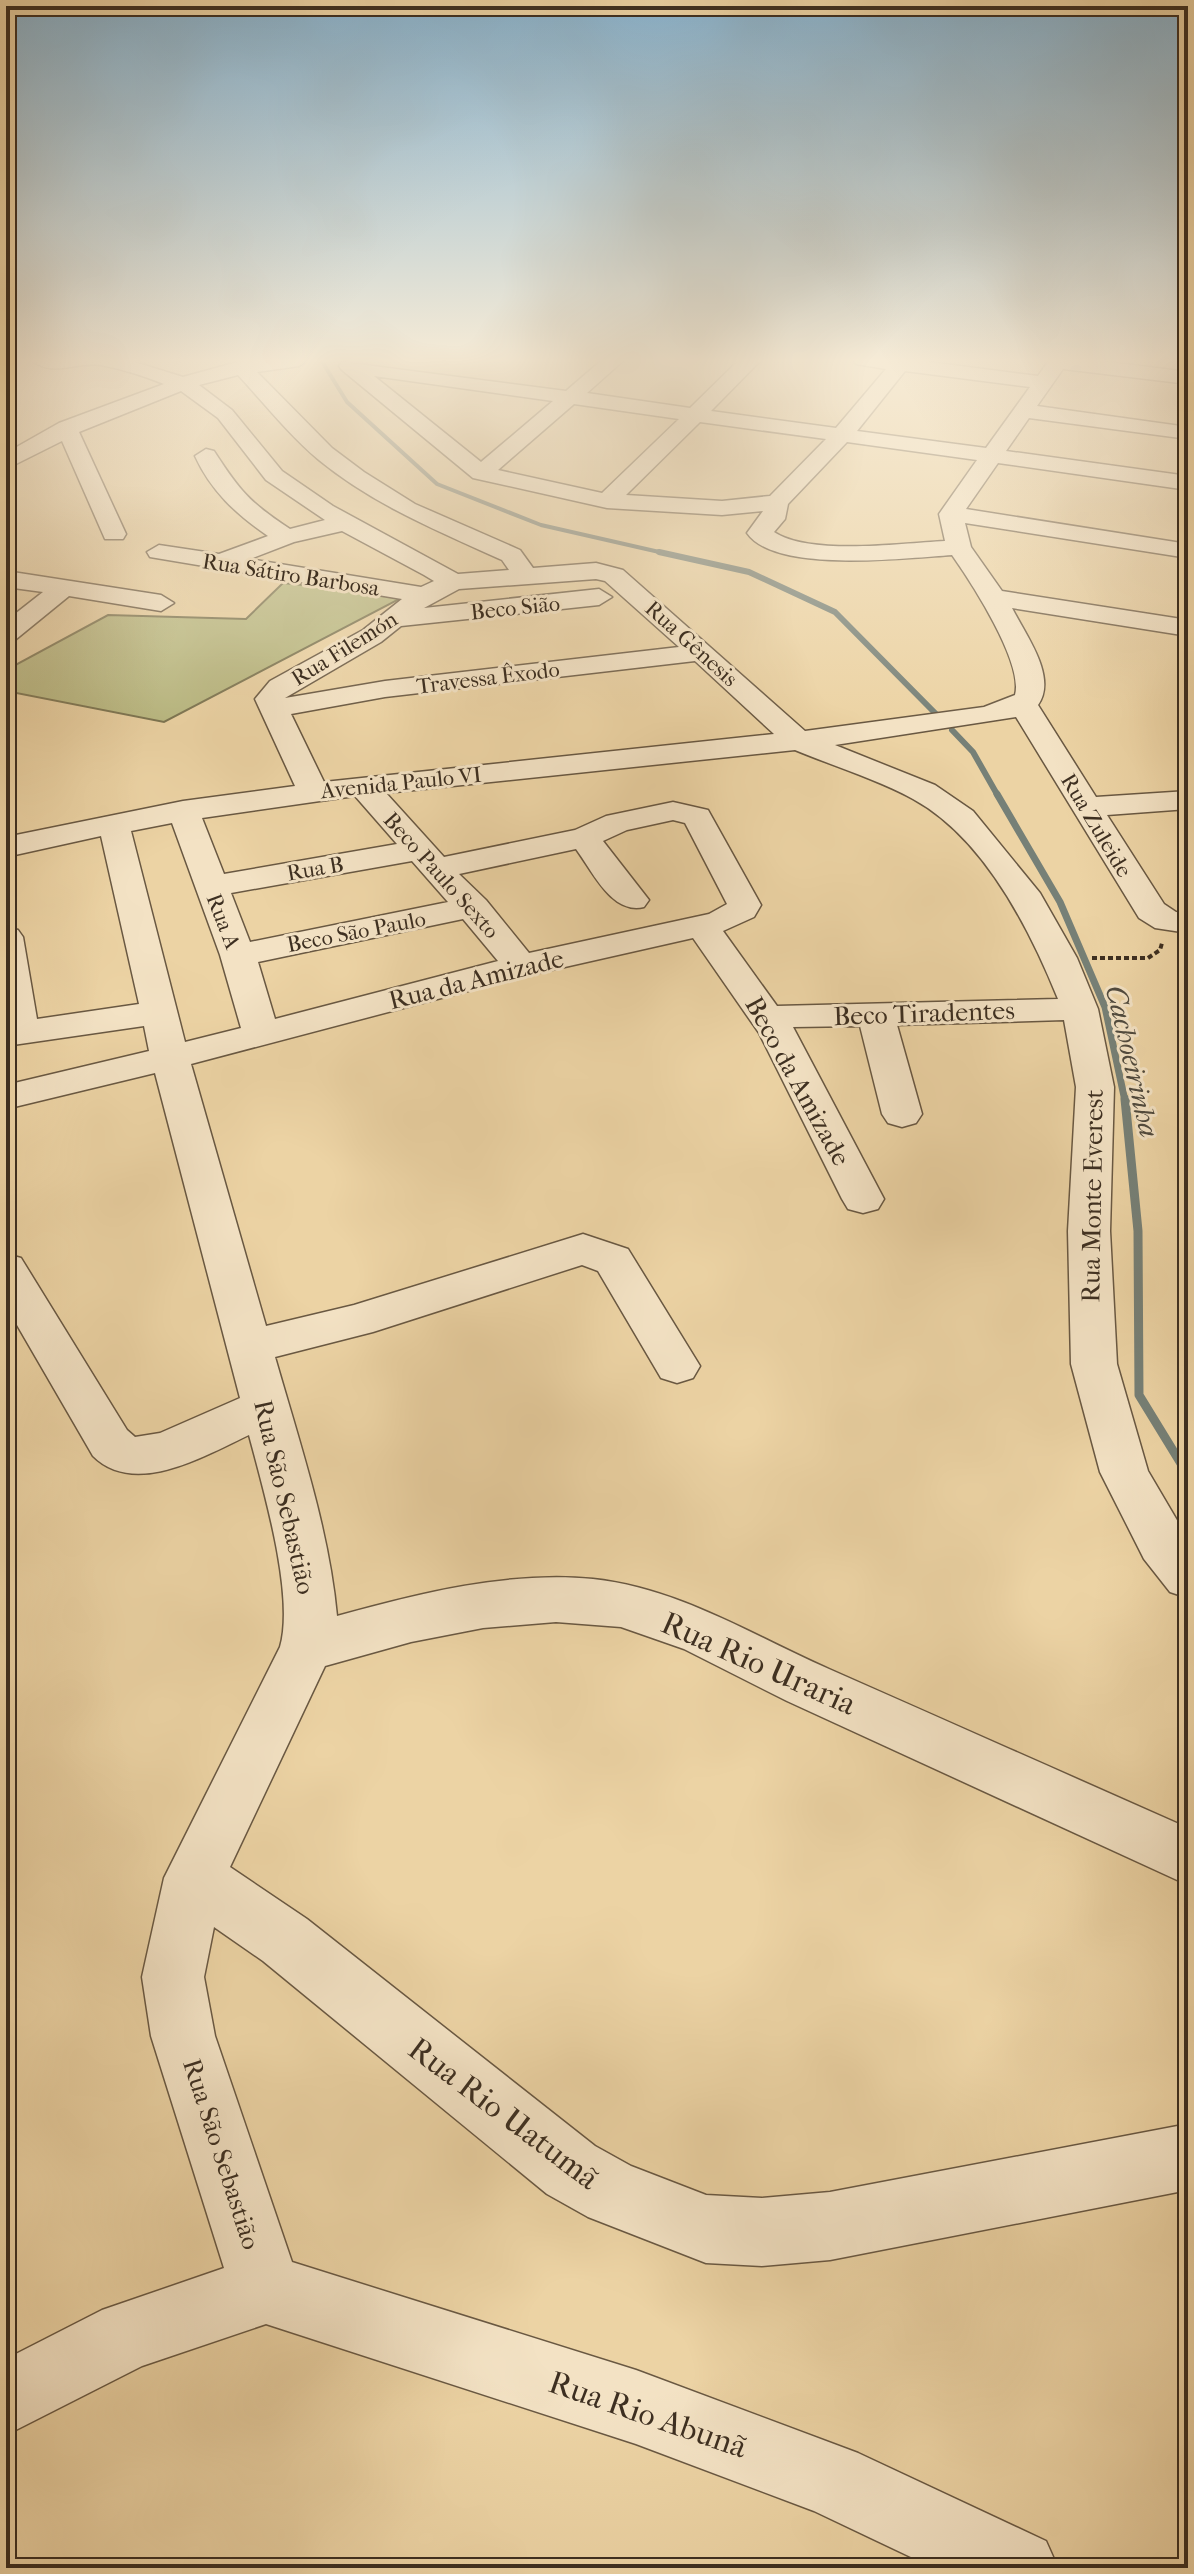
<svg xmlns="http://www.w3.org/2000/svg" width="1194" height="2574" viewBox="0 0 1194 2574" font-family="'IM FELL French Canon',serif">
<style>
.green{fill:#bbbb84;stroke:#7c7552;stroke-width:2}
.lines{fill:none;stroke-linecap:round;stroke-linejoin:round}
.stream-far3{stroke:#768077;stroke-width:4}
.stream-far2{stroke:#768077;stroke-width:6}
.stream-far1{stroke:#768077;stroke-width:7}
.stream{stroke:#768077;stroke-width:9}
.minor-casing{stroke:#695842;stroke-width:3}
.path{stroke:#3d2f21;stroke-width:4;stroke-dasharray:5 3;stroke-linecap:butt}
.minor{fill:#f3e2c4;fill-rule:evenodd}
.labels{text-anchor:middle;stroke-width:6;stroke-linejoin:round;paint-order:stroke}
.far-street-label{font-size:22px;fill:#3d2f21;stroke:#f3e2c4}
.street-label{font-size:26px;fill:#3d2f21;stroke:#f3e2c4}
.water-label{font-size:28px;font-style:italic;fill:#504a3e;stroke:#f3e2c4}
.near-street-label{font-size:32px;fill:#3d2f21;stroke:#f3e2c4}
</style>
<rect width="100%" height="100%" fill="#ecd3a4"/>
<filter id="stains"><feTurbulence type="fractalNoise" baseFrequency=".0025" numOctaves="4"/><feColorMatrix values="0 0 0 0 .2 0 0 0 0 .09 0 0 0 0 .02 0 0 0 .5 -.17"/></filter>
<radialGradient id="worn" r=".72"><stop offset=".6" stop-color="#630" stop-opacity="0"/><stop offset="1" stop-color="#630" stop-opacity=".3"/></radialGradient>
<polygon class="green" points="283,583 407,595 164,722 6,691 6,670 108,615 246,619"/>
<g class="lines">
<polyline class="stream-far3" points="321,360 347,402 437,484 541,525 668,554"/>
<g class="stream-far2">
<polyline points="659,552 749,572 835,612 936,714"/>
<polyline points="952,730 973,752 998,796"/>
</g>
<polyline class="stream-far1" points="997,794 1060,902 1105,1007 1125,1101"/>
<polyline class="stream" points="1125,1099 1138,1231 1139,1395 1188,1475"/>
<defs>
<g id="minor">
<path d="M32,360H128L183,377L241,361L309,360L299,366L257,372L332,448L364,472L415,504L520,550L533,568L596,563L623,570L805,731L984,707L1015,695C1024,663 971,582 952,555C907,558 775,574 747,533L763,511L722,515L607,508L473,478L342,370L339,366L342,362L566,391L602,360H624L587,393L690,408L739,360H761L711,411L836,428L886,369L856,364L853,360H914L1038,376L1049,360H1093L1188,372V384L1063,369L1037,406L1188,427V439L1029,418L1006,451L1188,476V490L998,463L966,509L1188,544V558L965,523L971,547L1002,591L1188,620V636L1012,608C1025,634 1058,677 1038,705L1096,797L1188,791V809L1107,815L1164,904L1176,912L1188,913V933L1155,928L1139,918L1016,717L835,745L935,785L973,811L1040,893L1077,958L1098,1009L1114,1087L1110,1231L1117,1364L1148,1471L1188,1539V1598L1170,1592L1144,1559L1100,1472L1071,1364L1068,1231L1076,1087L1064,1020L897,1025L922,1114L916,1123L902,1127L888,1123L882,1114L860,1026L793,1027L884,1199L878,1209L863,1213L848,1209L842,1199L759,1033L693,938L525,976L191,1064L266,1326L354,1305L583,1234L628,1249L700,1366L693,1378L677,1383L661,1378L598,1271L582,1265L373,1332L275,1357C299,1441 329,1529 337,1616C419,1593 508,1571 593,1579C678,1588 752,1635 829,1669C949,1722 1068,1775 1188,1828V1885L787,1701L684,1649L621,1627L556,1622L483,1628L411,1642L325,1666L230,1867L307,1919L595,2146L631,2166L706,2195L762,2198L830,2192L1188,2124V2190L830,2260L762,2266L706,2263L588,2217L547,2194L263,1961L214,1927L204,1977L215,2036L292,2262L636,2370L858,2453L1046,2541L1058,2568H934L814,2511L636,2444L266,2324L142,2366L6,2435V2359L102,2310L224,2268L151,2036L142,1977L164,1878L280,1647C295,1596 263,1488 249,1435C206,1455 135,1498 93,1456L6,1306V1254L21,1258L127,1430L135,1437L160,1433L240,1398L155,1073L6,1109V1085L149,1051L144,1026L6,1046V927L18,930L23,937L37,1019L139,1004L101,836L6,857V837L183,801L295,786L255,699L270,681L363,630L402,599L150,557L147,552L159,545L219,554L268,536C236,514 211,491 195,456L206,449L214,451C240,491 249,502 290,529L325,520L266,480L218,418L181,391L79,432L126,534L123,539H105L62,441L6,469V453L59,423L164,384C144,376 122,369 101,365C80,361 51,378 32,360ZM905,371L1030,387L986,448L857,431ZM238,375C264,403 290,436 319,460C374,505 438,531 502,560L509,570L458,574L333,506L282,471L232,410L199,385ZM374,376L553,401L481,462ZM574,404L679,419L602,493L498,470ZM700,422L826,439L770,496L722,501L626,495ZM847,442L977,460L939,514L945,541C902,543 810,556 774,532L785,519L788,504ZM342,531L424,575L434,581L421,587L250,559L294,542ZM596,579L605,581L679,647L385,681L285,698L381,642L401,626L599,605L612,597L599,589L424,608L459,589ZM695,661L774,734L324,782L291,714L385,697ZM795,750C833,766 877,779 913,799C983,837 1029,927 1058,999L777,1006L723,931L754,917L761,905L708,810L673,802L606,816L575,830L444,857L386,793ZM355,796L397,844L224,874L202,818ZM673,820L685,823L727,904L709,914L529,953L486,900L459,874L576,849C593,872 612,915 644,907L649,900L603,841L627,830ZM172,823L220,955L241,1028L185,1042L131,831ZM412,861L448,902L250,942L231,893ZM463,919L498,961L275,1019L258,962Z"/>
<polygon points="6,571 161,595 174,603 161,611 69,596 15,640 6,642 6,621 43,592 6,587"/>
</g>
</defs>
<use href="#minor" class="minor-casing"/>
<polyline class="path" points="1092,958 1148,958 1160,950 1162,943"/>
<use href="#minor" class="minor"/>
</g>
<linearGradient id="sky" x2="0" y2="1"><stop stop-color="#89b5d2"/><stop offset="0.5" stop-color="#f6ebd6"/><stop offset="1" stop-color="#f6ebd6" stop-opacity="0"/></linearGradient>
<rect width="1194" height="721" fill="url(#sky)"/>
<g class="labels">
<g class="far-street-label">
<text transform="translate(291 574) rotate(9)" y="8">Rua Sátiro Barbosa</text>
<text transform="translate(515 607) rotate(-6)" y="8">Beco Sião</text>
<text transform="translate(692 643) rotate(42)" y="8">Rua Gênesis</text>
<text transform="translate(344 648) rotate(-32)" y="8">Rua Filemón</text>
<text transform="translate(488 677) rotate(-7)" y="8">Travessa Êxodo</text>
<text transform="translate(401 782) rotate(-6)" y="8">Avenida Paulo VI</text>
<text transform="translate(1097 825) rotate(59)" y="8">Rua Zuleide</text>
<text transform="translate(315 868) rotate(-10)" y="8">Rua B</text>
<text transform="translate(442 875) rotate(48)" y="8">Beco Paulo Sexto</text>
<text transform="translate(224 921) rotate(69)" y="8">Rua A</text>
<text transform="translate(356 931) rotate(-11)" y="8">Beco São Paulo</text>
</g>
<g class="street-label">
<text transform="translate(476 979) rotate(-14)" y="9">Rua da Amizade</text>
<text transform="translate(924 1013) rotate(-2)" y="9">Beco Tiradentes</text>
<text transform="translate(798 1081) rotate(61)" y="9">Beco da Amizade</text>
<text transform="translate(1092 1196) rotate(-89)" y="9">Rua Monte Everest</text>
<text transform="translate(285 1497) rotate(77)" y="9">Rua São Sebastião</text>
<text transform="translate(222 2154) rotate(72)" y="9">Rua São Sebastião</text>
</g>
<g class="water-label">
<text transform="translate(1133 1061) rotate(77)" y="10">Cachoeirinha</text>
</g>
<g class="near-street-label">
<text transform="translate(759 1663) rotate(24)" y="11">Rua Rio Uraria</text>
<text transform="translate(504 2113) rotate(37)" y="11">Rua Rio Uatumã</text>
<text transform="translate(648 2414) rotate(19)" y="11">Rua Rio Abunã</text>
</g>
</g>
<rect width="1194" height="2574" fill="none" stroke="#ecd3a4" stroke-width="32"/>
<rect x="8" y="8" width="1178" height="2558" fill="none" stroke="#3d2f21" stroke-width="4"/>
<rect x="16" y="16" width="1162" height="2542" fill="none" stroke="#3d2f21" stroke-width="2"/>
<rect width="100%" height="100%" filter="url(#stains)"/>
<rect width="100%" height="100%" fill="url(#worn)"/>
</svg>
